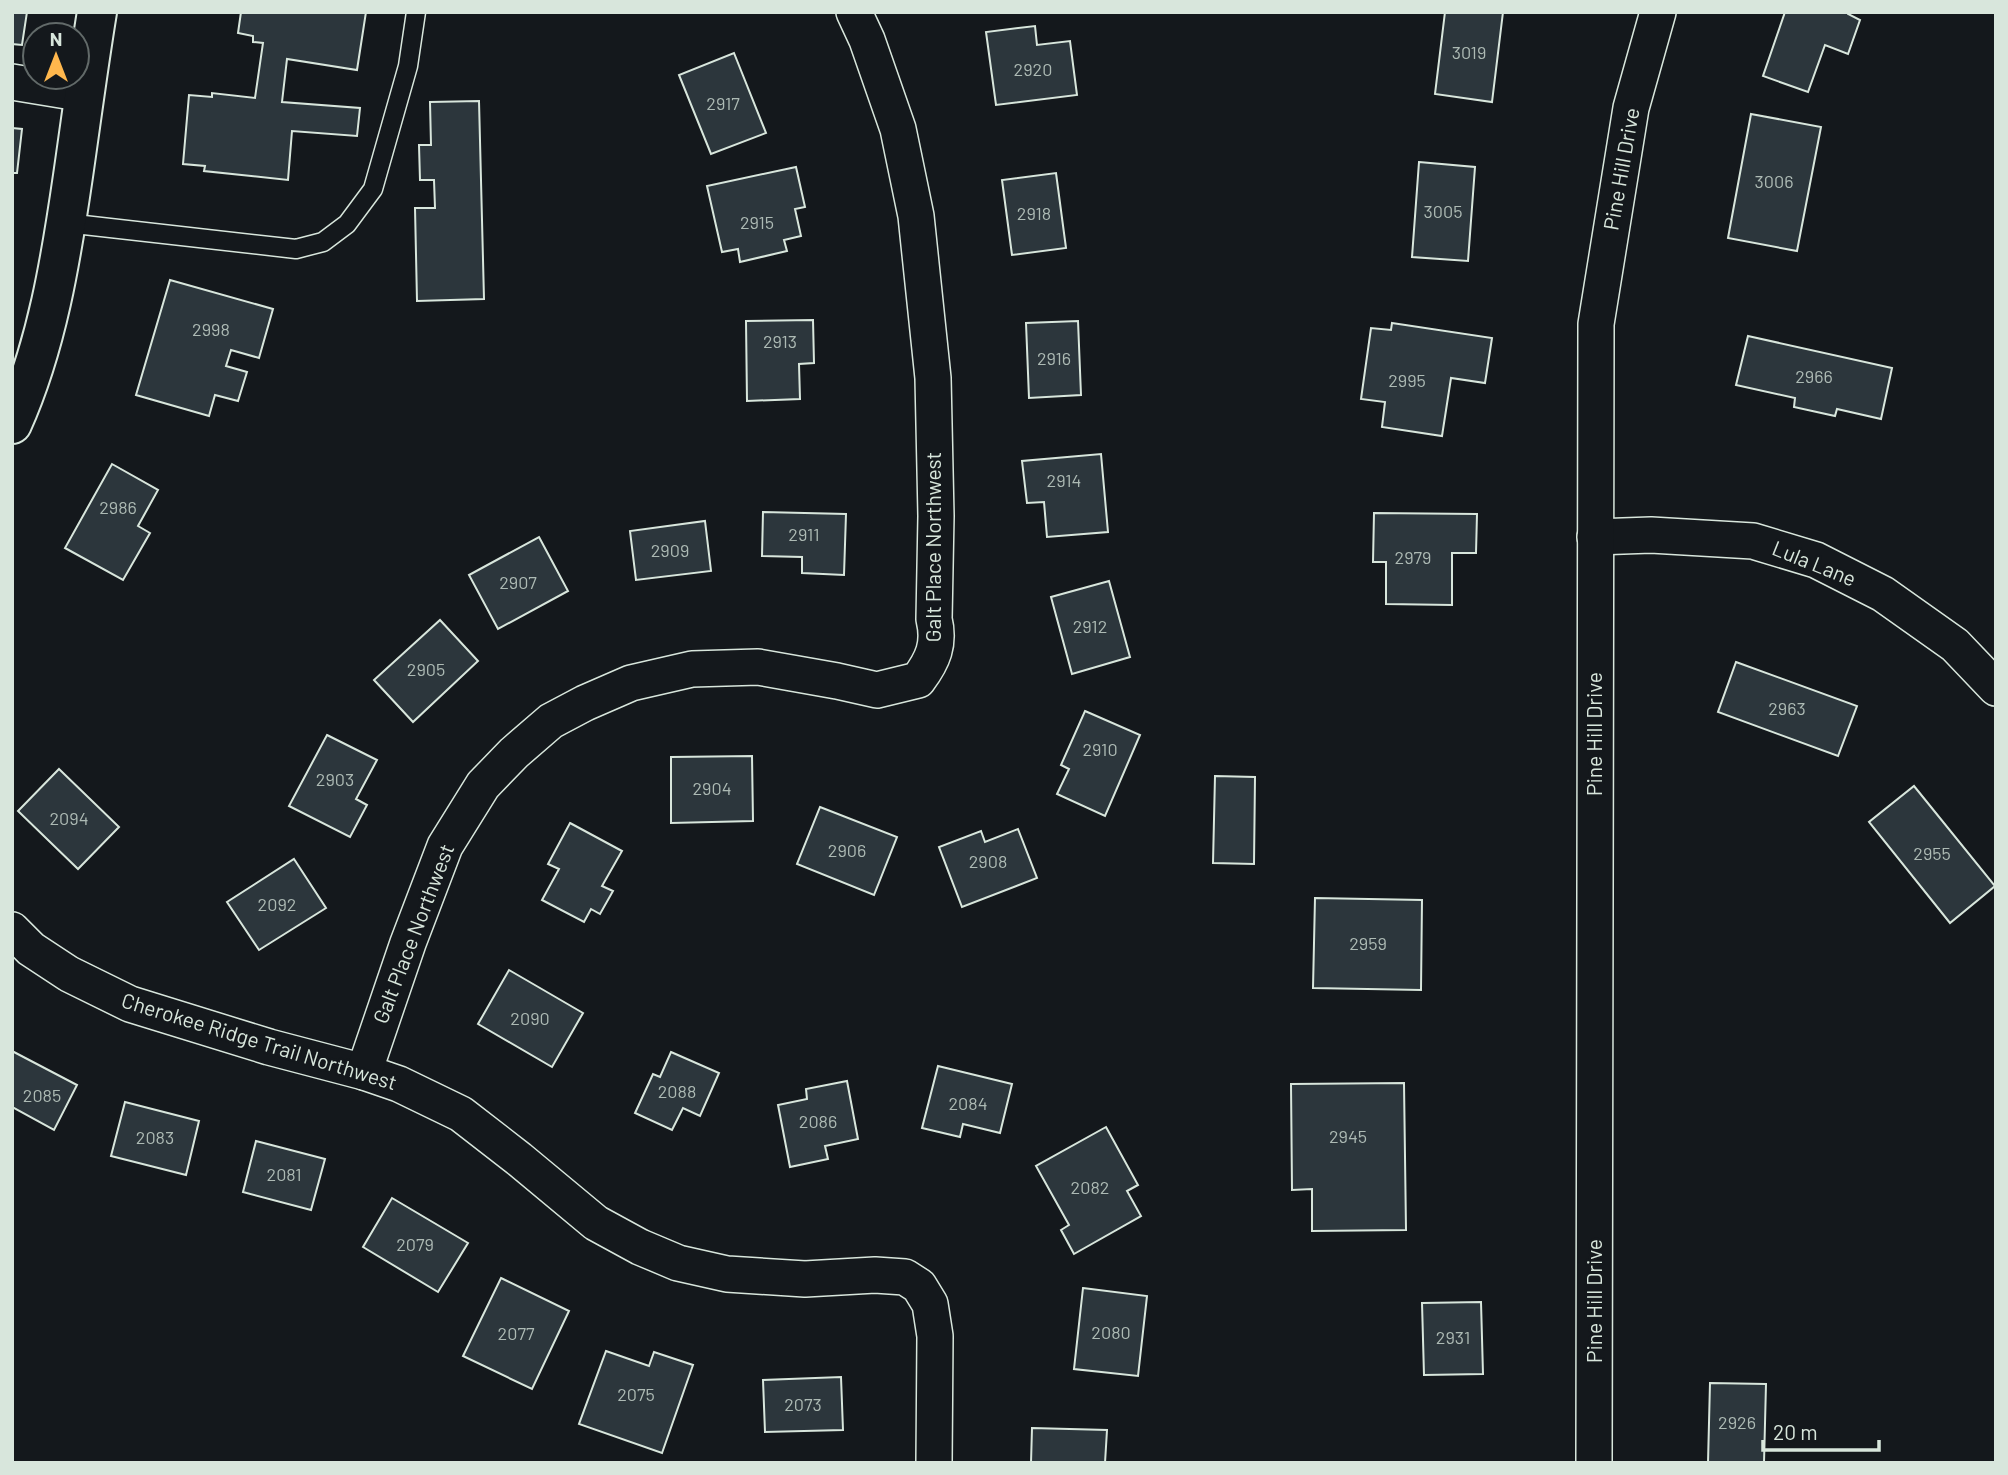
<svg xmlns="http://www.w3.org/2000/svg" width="2008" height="1475" viewBox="0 0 2008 1475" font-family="Barlow,sans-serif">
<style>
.building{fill:#2c363c;stroke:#d8e6dc;stroke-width:2}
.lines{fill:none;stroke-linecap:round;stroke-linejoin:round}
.lane-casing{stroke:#d8e6dc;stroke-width:21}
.street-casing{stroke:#d8e6dc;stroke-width:38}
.secondary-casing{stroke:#d8e6dc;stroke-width:42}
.lane{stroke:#14181c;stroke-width:18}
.street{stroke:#14181c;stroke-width:35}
.secondary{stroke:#14181c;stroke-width:38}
.labels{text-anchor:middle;stroke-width:5;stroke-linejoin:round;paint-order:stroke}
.number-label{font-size:18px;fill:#adbab4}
.street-label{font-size:21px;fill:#d8e6dc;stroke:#14181c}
</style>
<rect width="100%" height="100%" fill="#14181c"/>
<g class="building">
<polygon points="12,12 27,12 22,45 12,44"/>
<polygon points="241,12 366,12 357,70 287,59 282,102 360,108 357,136 292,131 288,180 204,171 205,166 183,164 189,95 212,97 212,93 255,98 263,43 253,42 253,36 238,33"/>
<polygon points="1445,12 1503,12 1492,102 1435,94"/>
<polygon points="1785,12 1848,12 1848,14 1860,20 1848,54 1825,45 1808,92 1763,76"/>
<polygon points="1035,26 1037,45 1070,41 1077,95 996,105 986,32"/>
<polygon points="734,53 766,133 711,154 679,75"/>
<polygon points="479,101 484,299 417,301 415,208 435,208 434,180 420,180 419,145 431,145 430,102"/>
<polygon points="1751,114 1821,127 1797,251 1728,238"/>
<polygon points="12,128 22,129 17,173 12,173"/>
<polygon points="1419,162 1475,167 1468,261 1412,257"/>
<polygon points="796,167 805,207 795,209 801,236 784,240 787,251 740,262 738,249 722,252 707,186"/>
<polygon points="1056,173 1066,248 1012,255 1002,180"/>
<polygon points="170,280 273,309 259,358 231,350 226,366 247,372 238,401 215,395 209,416 136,395"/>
<polygon points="813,320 814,363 799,364 800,399 747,401 746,321"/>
<polygon points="1078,321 1081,395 1029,398 1026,323"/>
<polygon points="1392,323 1492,338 1485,383 1451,378 1442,436 1382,427 1385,402 1361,399 1371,328 1391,330"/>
<polygon points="1748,336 1892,368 1881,419 1837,409 1835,416 1794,407 1795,398 1736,385"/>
<polygon points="1101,454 1108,532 1047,537 1044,502 1027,503 1022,461"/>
<polygon points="112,464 158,490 138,526 150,533 123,580 65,548"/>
<polygon points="763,512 846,514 844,575 802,573 802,557 762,556"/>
<polygon points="1374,513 1477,514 1476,553 1452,553 1452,605 1386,604 1386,562 1373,562"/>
<polygon points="705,521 711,571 636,580 630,531"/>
<polygon points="539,537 568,591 498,629 469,575"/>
<polygon points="1109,581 1130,657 1072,674 1051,597"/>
<polygon points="440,620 478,661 413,722 374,680"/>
<polygon points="1736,662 1857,706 1838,756 1718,712"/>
<polygon points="1085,711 1140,735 1105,816 1057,794 1069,769 1061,765"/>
<polygon points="327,735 377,760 356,799 367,805 350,837 289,806"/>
<polygon points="752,756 753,821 671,823 671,757"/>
<polygon points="59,769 119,827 78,869 18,811"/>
<polygon points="1215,776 1255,777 1254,864 1213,863"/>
<polygon points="1914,786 1995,886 1950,923 1869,822"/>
<polygon points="820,807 897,837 874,895 797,864"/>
<polygon points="570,823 622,851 602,886 613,891 600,914 591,909 584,922 542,900 559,869 548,864"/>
<polygon points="1018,829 1037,878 962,907 939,847 981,831 985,842"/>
<polygon points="294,859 326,908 259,950 227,902"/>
<polygon points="1315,898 1422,900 1421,990 1313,988"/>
<polygon points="509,970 583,1013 552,1067 478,1024"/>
<polygon points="12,1051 77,1085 54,1130 12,1107"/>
<polygon points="671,1052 719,1073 700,1116 683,1108 672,1130 635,1113 653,1074 660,1077"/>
<polygon points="938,1066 1012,1084 1000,1133 963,1124 960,1137 922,1128"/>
<polygon points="847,1081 858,1139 825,1146 828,1159 790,1167 778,1105 807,1099 806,1089"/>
<polygon points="1404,1083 1406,1230 1312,1231 1312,1189 1292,1190 1291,1084"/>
<polygon points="125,1102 199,1121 186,1175 111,1156"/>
<polygon points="1106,1127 1138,1185 1127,1191 1141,1216 1074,1254 1061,1230 1069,1225 1036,1166"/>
<polygon points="256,1141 325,1159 311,1210 243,1192"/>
<polygon points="392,1198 468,1243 438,1292 363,1247"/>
<polygon points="501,1278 569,1311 532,1389 463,1356"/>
<polygon points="1083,1288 1147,1296 1138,1376 1074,1369"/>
<polygon points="1481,1302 1483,1374 1424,1375 1422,1303"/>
<polygon points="606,1351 649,1366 654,1352 693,1365 662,1453 579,1424"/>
<polygon points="841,1377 843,1430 765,1432 763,1380"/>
<polygon points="1710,1383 1766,1384 1764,1463 1708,1463"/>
<polygon points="1032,1428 1107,1430 1105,1463 1031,1463"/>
</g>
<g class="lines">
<defs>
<polyline id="lane" points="66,223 296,249 323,242 347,224 373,189 408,66 416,12"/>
<g id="street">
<polyline points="12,82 85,94"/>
<polyline points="1595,537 1651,535 1753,541 1816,560 1883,594 1955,645 1996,688"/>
<polyline points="12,930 31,949 69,974 130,1004 269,1047 364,1072 399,1084 461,1114 519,1159 596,1223 640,1247 678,1263 727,1274 805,1279 875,1275 905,1277 919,1286 930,1304 935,1336 934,1463"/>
<path d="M364,1072L408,943L445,846L483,785L514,753L551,721L585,703L631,683L692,669L758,667L837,681L877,690L918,680C933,660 940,644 934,619L936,516L933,378L916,216L898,129L867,40L854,12"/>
<polyline points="1594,1463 1596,324 1631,108 1658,12"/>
</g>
<path id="secondary" d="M12,424C47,346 61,259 73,176C81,121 88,67 97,12"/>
</defs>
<use href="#lane" class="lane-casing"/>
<use href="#street" class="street-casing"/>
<use href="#secondary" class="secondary-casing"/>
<use href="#lane" class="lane"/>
<use href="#street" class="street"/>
<use href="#secondary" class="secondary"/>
</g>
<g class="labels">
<g class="number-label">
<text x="1469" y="59">3019</text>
<text x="1033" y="76">2920</text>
<text x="723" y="110">2917</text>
<text x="1774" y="188">3006</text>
<text x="1443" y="218">3005</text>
<text x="1034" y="220">2918</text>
<text x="757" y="229">2915</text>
<text x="211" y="336">2998</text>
<text x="780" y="348">2913</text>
<text x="1054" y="365">2916</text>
<text x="1814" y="383">2966</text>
<text x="1407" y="387">2995</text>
<text x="1064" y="487">2914</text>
<text x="118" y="514">2986</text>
<text x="804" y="541">2911</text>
<text x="670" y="557">2909</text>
<text x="1413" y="564">2979</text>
<text x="518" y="589">2907</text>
<text x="1090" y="633">2912</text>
<text x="426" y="676">2905</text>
<text x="1787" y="715">2963</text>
<text x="1100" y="756">2910</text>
<text x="335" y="786">2903</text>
<text x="712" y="795">2904</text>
<text x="69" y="825">2094</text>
<text x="847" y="857">2906</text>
<text x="1932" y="860">2955</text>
<text x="988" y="868">2908</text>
<text x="277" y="911">2092</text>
<text x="1368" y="950">2959</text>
<text x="530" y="1025">2090</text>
<text x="677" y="1098">2088</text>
<text x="42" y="1102">2085</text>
<text x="968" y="1110">2084</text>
<text x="818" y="1128">2086</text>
<text x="1348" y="1143">2945</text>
<text x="155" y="1144">2083</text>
<text x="284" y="1181">2081</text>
<text x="1090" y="1194">2082</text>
<text x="415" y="1251">2079</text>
<text x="1111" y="1339">2080</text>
<text x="516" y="1340">2077</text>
<text x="1453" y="1344">2931</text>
<text x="636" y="1401">2075</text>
<text x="803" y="1411">2073</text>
<text x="1737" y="1429">2926</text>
</g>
<g class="street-label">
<text transform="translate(1622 169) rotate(-80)" y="7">Pine Hill Drive</text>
<text transform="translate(934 547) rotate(-90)" y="7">Galt Place Northwest</text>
<text transform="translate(1814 564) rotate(22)" y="7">Lula Lane</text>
<text transform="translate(1595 734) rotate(-90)" y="7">Pine Hill Drive</text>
<text transform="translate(414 934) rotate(-69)" y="7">Galt Place Northwest</text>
<text transform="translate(259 1042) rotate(17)" y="7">Cherokee Ridge Trail Northwest</text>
<text transform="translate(1595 1301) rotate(-90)" y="7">Pine Hill Drive</text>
</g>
</g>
<rect width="2008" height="1475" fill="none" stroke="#d8e6dc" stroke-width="28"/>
<g transform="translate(56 56)"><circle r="33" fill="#14181c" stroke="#626a69" stroke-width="2"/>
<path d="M0-5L12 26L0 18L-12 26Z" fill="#ffb74d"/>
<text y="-10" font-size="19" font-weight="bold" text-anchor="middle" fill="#d8e6dc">N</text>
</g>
<path d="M1763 1440v10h116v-10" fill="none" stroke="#d8e6dc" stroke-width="3.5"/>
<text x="1773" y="1440" font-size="21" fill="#d8e6dc" stroke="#14181c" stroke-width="5" paint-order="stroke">20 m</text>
</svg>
